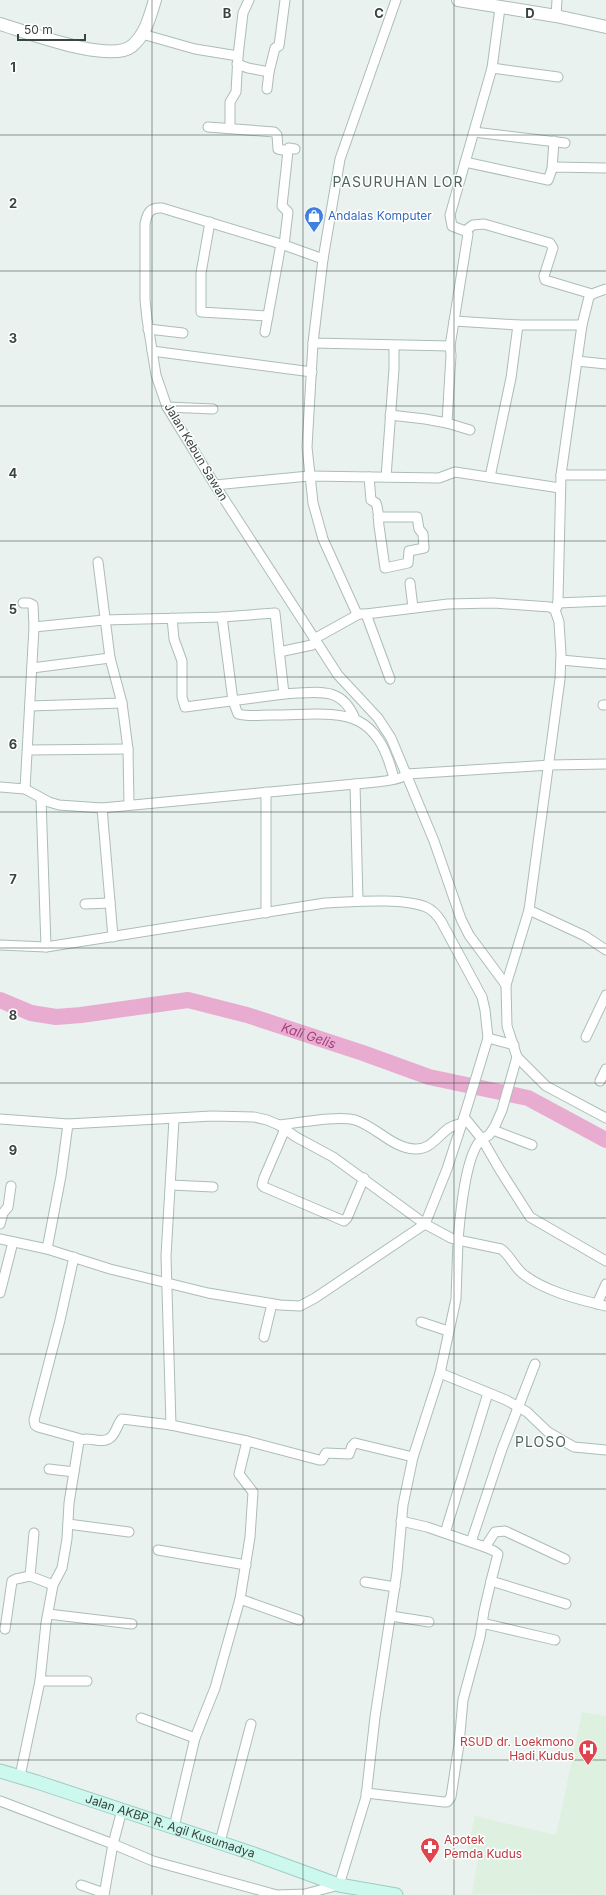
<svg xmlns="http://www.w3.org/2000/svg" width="606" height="1895" viewBox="0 0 606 1895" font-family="Inter,sans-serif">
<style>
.medical{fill:#def1e0}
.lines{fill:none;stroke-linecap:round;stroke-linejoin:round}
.river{stroke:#e8acd1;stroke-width:16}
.minor-casing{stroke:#acbdb7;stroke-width:11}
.tertiary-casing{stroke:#acbdb7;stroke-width:14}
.secondary-casing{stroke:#9eccc0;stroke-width:15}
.minor{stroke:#fff;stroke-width:9}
.tertiary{stroke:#fff;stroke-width:12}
.secondary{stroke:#cdf8ed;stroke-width:13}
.grid{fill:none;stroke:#384540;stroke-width:1;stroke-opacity:0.55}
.labels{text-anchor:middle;stroke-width:3;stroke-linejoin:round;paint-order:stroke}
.shop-label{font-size:12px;fill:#366cbe;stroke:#fff;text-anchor:start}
.street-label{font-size:12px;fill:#384540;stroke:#fff}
.health-label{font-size:12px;fill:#be3a42;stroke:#fff;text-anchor:end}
.water-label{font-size:13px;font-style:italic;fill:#a43e7b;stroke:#fff}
.quarter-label{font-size:14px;letter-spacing:1px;fill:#51675d;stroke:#fff}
.grid-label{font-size:13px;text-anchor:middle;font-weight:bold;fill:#384540;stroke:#fff;stroke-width:3;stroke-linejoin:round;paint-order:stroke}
</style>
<rect width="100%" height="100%" fill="#e9f2ef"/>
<polygon class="medical" points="582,1712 606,1716 606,1895 472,1894 478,1859 466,1853 475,1816 556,1835"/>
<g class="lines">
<path class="river" id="s1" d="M0,1000L31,1013L56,1017L81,1015L188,1000L247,1015L363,1053L429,1077L528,1098L606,1140"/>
<defs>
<g id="minor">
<polyline points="396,0 340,159 323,259 313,343 450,346 468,234 465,231 452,226 450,215 492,68 500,8"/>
<polyline points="556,16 557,0"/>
<polyline points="142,34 195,49 238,56 236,92 230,102 230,128"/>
<polyline points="238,56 243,13 249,0"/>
<polyline points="237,64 248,68 269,72 275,48 279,46 285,0"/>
<polyline points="492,68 558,77"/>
<polyline points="267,89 269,72"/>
<polyline points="208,127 274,132 277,135 278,149 288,151 289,148 295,149"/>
<polyline points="474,132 565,143"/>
<polyline points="465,162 548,180 552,169 554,167 606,168"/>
<polyline points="552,169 554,141"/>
<polyline points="210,222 201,273 201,312 268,316"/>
<polyline points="465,231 473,225 484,224 550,243 553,248 544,276 545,280 592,294"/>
<polyline points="284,245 288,212 282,206 288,151"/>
<path d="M323,259L284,245L162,208C150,207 147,213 145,224V300L147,319L156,375L167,407L215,485L338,675L378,718L391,738L434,841L461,919L469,935L506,985"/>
<polyline points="454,321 518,325 582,325"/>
<polyline points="148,329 183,333"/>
<polyline points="265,332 281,244"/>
<polyline points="313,343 307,447 313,503 323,539 357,614 366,614 448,604 494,603 550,607 555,610 559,622 561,654 560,679 529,910 506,985 507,1026 517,1057 502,1110 495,1126 489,1135 482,1139 500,1170 530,1217 606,1261"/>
<polyline points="152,351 312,372"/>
<polyline points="577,361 606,364"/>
<polyline points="167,407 213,409"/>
<polyline points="390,415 425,419 447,423 451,355 450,346"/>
<polyline points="447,423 470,430"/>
<polyline points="561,475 606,475"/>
<path d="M369,477L371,500L376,503C379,510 378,518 379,526C381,540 383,554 385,568L408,563L409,551L424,548L423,534L419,529L417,517H378"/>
<polyline points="386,477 394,369 394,346"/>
<polyline points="490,477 511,378 518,325"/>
<polyline points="215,485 309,476 439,478 455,472 560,488"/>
<polyline points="98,562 110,658 122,703 128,749 129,805"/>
<polyline points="410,583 413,608"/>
<polyline points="23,603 29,603 33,605 34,627 25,789"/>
<polyline points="558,603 606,601"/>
<polyline points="555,610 557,607 558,599 561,475 582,325 589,297 592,294 606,289"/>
<polyline points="366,614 390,679"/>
<path d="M222,617L233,701L238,714C248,717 261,715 271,715C337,715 375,701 394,779"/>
<polyline points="34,627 104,620 222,617 275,613 284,694 185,707 182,697 182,661 174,639 172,618"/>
<polyline points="314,639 359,614"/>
<polyline points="279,652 312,645 315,642"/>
<polyline points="561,660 606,664"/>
<polyline points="32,668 110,658"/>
<path d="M284,694C315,693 341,684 355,719"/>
<polyline points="603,705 606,705"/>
<polyline points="30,706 122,703"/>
<polyline points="28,750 128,749"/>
<polyline points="355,784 358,901"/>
<path d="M0,787L25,789L49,802L59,805L102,808L355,784C365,783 402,781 407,774L550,765L606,764"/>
<polyline points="266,792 266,913"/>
<polyline points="41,798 46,947"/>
<polyline points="102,808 113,937"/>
<polyline points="85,904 110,903"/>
<polyline points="529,910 585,936 606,950"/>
<path d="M0,945L46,947L325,903C351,902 402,897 426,907C433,910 437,915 441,921L482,997L485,1010L488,1038L464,1117L482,1139C465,1153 460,1218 458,1240L501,1249C510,1255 514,1267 523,1274C544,1291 580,1300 606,1306"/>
<polyline points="586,1037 606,995"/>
<polyline points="488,1038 514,1045"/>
<polyline points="517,1057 546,1086 606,1118"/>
<polyline points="600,1081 606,1069"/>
<polyline points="0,1119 68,1124 212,1116 254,1117 267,1120 279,1125 296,1137 333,1157 425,1224 451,1238 458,1240 456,1299 440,1373 413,1457 403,1505 397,1572 375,1717 366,1797 339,1885 305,1894 277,1895 153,1861 113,1844 0,1801"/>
<path d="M279,1125C298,1123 339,1115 355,1120C377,1127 392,1148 415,1149C436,1150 442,1124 462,1124"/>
<polyline points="285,1129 264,1178 262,1185 264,1187 344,1221 347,1218 364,1178"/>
<polyline points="493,1130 532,1145"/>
<polyline points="171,1185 213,1187"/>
<polyline points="0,1224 3,1213 8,1207 11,1186"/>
<polyline points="0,1239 47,1249 110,1269 208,1293 280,1305 300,1306 315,1298 425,1224 447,1169 464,1117"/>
<polyline points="47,1249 61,1176 68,1124"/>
<polyline points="74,1257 60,1320 34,1420 35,1425 38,1427 81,1439"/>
<polyline points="0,1293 13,1242"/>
<polyline points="597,1304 606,1284"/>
<polyline points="421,1322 448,1331"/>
<polyline points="264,1337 272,1304"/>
<polyline points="440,1373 506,1400 527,1412 548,1432 574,1447 606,1450"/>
<polyline points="171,1425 247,1441 239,1474 253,1492 250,1537 240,1599 215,1688 195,1738 174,1827"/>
<polyline points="247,1441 319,1460 322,1460 326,1453 349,1454 352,1446 355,1443 413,1457"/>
<polyline points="49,1469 74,1472"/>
<polyline points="401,1521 427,1527 485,1547 495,1532 505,1531 565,1559"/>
<polyline points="68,1524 129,1532"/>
<polyline points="34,1533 30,1576 53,1585"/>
<polyline points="445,1533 488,1393"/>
<polyline points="471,1542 502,1449 535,1364"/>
<polyline points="485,1547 494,1551 498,1554 491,1581 566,1604"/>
<polyline points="158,1550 246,1565"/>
<polyline points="365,1582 395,1587"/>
<polyline points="240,1599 299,1620"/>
<polyline points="48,1614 132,1624"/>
<polyline points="391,1616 429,1622"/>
<polyline points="482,1623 555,1640"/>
<polyline points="5,1629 12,1581 16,1579 30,1576"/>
<polyline points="40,1681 87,1681"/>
<polyline points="141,1718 195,1738"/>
<path d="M20,1776L40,1681L46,1623L53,1585L62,1568L67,1539L69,1503L79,1441C88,1435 101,1445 110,1438C116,1434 117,1424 122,1419L171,1425L166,1256L174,1119"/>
<polyline points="366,1793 444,1802 447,1802 451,1797 459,1744 463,1700 480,1637 484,1611 491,1581"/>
<polyline points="220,1842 251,1724"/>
<polyline points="81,1885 104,1893"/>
<polyline points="104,1895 113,1844 122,1810"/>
</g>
<g id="tertiary">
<polyline points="458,0 556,16 606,27"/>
<path d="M0,24C27,32 110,64 132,46C146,34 150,16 155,0"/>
</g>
<g id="secondary">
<path id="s2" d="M0,1771L37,1782L254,1854L339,1885L396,1895"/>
</g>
</defs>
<use href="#minor" class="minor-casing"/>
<use href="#tertiary" class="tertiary-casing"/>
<use href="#secondary" class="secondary-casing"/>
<use href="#minor" class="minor"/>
<use href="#tertiary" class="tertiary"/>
<use href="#secondary" class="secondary"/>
</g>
<path class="grid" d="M152,0V1895M303,0V1895M454,0V1895M0,135H606M0,271H606M0,406H606M0,541H606M0,677H606M0,812H606M0,948H606M0,1083H606M0,1218H606M0,1354H606M0,1489H606M0,1624H606M0,1760H606"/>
<defs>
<symbol id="shop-pin" viewBox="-11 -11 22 30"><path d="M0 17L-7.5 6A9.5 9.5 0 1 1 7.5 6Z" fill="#3f7fe0" stroke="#fff"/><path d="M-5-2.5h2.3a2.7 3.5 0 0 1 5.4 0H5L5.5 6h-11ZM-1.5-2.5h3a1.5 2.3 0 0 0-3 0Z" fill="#fff"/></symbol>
<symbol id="hospital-pin" viewBox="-11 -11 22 30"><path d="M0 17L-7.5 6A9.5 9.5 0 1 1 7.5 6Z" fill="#e0444e" stroke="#fff"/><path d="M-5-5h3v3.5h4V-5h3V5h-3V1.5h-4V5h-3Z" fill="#fff"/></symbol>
<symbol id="pharmacy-pin" viewBox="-11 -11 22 30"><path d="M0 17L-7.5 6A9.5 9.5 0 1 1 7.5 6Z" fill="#e0444e" stroke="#fff"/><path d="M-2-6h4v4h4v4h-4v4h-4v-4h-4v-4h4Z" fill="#fff"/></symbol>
</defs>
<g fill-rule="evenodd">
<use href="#shop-pin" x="303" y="205" width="22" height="30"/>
<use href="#hospital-pin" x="577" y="1738" width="22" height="30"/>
<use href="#pharmacy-pin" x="419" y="1836" width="22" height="30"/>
</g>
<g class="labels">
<g class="shop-label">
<text x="328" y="220">Andalas Komputer</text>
</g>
<g class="street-label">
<text transform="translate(196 452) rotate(59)" y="4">Jalan Kebun Sawan</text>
<text dy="4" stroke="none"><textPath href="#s2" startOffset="179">Jalan AKBP. R. Agil Kusumadya</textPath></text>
</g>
<g class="health-label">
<text x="574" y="1746">RSUD dr. Loekmono<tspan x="574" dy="14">Hadi Kudus</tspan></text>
<text x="444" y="1844" text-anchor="start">Apotek<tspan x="444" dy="14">Pemda Kudus</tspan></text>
</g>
<g class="water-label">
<text dy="5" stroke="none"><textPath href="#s1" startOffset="318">Kali Gelis</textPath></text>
</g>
<g class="quarter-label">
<text x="398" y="187">PASURUHAN LOR</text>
<text x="541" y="1447">PLOSO</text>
</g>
</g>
<g class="grid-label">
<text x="227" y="18">B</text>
<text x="379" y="18">C</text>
<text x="530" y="18">D</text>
<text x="13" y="72">1</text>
<text x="13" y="208">2</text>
<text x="13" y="343">3</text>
<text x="13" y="478">4</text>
<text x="13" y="614">5</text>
<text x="13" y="749">6</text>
<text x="13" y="884">7</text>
<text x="13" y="1020">8</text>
<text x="13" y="1155">9</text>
</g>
<path d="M18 34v6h67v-6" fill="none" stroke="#384540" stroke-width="2"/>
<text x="24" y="34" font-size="12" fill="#384540" stroke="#ffffff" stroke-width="3" paint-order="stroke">50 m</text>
</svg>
